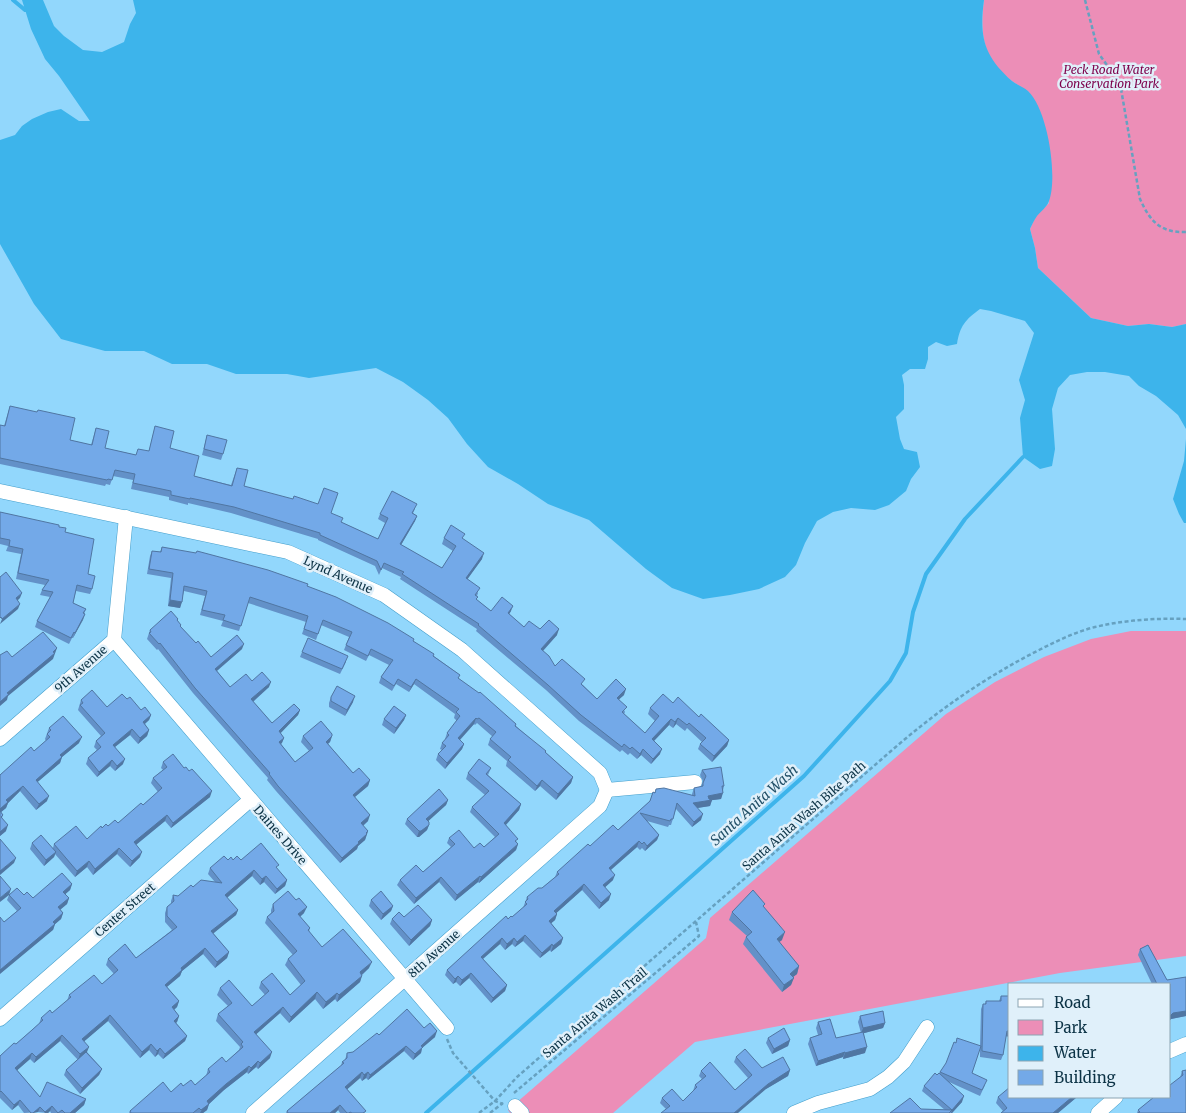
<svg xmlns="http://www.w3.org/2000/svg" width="1186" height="1113" viewBox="0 0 1186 1113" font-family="Merriweather,serif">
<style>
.green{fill:#ec8eb7}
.water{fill:#3db4eb}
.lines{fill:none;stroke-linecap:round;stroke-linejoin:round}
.stream{stroke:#3db4eb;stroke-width:4}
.minor-casing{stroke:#429ecb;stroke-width:15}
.path{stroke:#66a1c0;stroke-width:2.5;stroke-dasharray:4 2.5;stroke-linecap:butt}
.minor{stroke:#fff;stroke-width:14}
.wall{fill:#6391c8}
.shaded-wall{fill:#5076a2}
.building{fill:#73a9e8;stroke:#5076a2}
.labels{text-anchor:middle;stroke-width:5;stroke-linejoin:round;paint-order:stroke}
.park-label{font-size:12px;font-style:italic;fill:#7d004b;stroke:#e0f0fa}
.street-label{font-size:12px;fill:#0c3346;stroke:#e0f0fa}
.water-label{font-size:14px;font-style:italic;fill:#235169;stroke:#e0f0fa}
</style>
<rect width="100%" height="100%" fill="#92d7fc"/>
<g class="green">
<path d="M984,0H1186V324L1172,327L1149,324L1128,326L1091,318L1038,268L1035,248L1030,229L1036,216L1049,203L1029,92C988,68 978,46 984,0Z"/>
<polygon points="1131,631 1186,631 1186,956 1060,973 695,1042 613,1113 510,1113 508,1110 706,938 710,918 946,714 995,682 1044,657 1091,639"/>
</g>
<g class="water">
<path d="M22,0H43L54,26L64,36L83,50L102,52L124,42L130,24L136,13L133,0H984C979,37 984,56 1012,81C1017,85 1024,87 1028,91C1048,110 1058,177 1049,201C1047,207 1041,211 1037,216C1034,220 1032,225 1030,229L1035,248L1038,268L1091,318L1128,326L1149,324L1172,327L1186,324V429L1178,415L1156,396L1139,386L1129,376L1105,372H1087L1070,375L1058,388L1052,409L1055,449L1052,466L1040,469L1023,457L1020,418L1025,400L1019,380L1034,333L1025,321L991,311L980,309C965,320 960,326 957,344L947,346L936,342L928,347V359L925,369H910L902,375L904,385V409L896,417L900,439L904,449L917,452L920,467L911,479L906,491L889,505L875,510L851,508L833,512L817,521L805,543L796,565L785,577L759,589L730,595L703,599L672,588L646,569L589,520L548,504L518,484L488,467L467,444L448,418L428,400L403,382L376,368L309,378L287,374H236L207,364H172L144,351H105L61,339L34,304L0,244V140L15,135L22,126L32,119L48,112L61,109L79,121H90L59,76L45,59L31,29Z"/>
<polygon points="1186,439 1186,523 1184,523 1179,514 1173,499 1184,461"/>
</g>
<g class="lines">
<g class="stream">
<polyline points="13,0 25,10"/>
<polyline points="426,1113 804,776 890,681 906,653 913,612 926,574 965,519 1023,457"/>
</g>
<defs>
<g id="minor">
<polyline points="0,491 288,552 384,595 462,650 600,773 607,790"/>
<polyline points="114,640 447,1028"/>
<polyline points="0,739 114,640 126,517"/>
<polyline points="607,790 695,782"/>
<polyline points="0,1019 250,800"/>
<polyline points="1170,1051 1186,1044"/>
<polyline points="515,1106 522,1113"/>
<polyline points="253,1113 600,806 607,790"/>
<polyline points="794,1113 818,1103 870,1089 888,1077 904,1062 927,1027"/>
<polyline points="1098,1113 1116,1097"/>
</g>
</defs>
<use href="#minor" class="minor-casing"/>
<g class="path">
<path d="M1085,0L1099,54L1120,83L1140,199C1150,221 1160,233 1186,232"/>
<polyline points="447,1039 453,1053 495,1101 503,1104"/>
<polyline points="514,1093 699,936 696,922"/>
<path d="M479,1113L495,1101L517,1077L891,751C937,711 984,678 1039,650C1057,641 1075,632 1095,627C1125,620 1155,618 1186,619"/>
<polyline points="490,1113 503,1103"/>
</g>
<use href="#minor" class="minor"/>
</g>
<g class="wall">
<polygon points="10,406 70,440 91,445 96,428 105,448 136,455 149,451 155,426 170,448 194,476 231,485 237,468 244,486 331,513 341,522 378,539 385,523 378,519 380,514 415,509 413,513 417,516 415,521 401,545 442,568 453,551 442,544 444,538 463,539 482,559 467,579 478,593 477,596 477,600 491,611 511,611 509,614 524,627 540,629 557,635 543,651 555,666 583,685 597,699 624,695 619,699 625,712 624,714 645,733 655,721 648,714 650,708 673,703 699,717 729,740 727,746 712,762 698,749 700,744 702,742 687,728 685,731 676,724 673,728 669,725 654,741 660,754 651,764 641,755 637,759 630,753 628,755 622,750 620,752 579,721 546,690 476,631 477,629 400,579 401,577 382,568 379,575 375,566 318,540 318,539 231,513 188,503 188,505 169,500 169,497 131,489 133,480 113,476 110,485 106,484 105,486 0,464 0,425 4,426"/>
<polygon points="207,435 223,454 221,460 202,455"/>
<polygon points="0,512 59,527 65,532 88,574 92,589 90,594 76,591 73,603 86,609 84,614 85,614 73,638 72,638 69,644 35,627 37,621 50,597 40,595 42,590 45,585 16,579 21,554 6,551 8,546 0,544"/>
<polygon points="162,547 307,586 413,641 460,675 458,678 516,724 516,726 573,777 571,783 556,800 540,786 535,791 506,766 507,761 488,745 490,739 493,737 477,723 475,725 474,724 460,740 464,744 462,749 445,769 436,760 438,754 442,750 440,749 442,743 446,739 445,739 447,733 457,721 454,718 455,714 414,684 409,692 396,684 392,691 379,683 381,677 389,665 369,655 366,661 344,650 349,637 321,625 316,640 302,634 306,622 248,603 239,631 221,626 223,621 200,615 205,596 184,591 180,608 168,606 171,578 147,574 150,556 152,551 160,552"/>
<polygon points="177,620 180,627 196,643 211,657 242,649 217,671 230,687 252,681 269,687 253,702 272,723 300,710 298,715 280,733 284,738 281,744 295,762 309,751 301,742 303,736 332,736 330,742 328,744 353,773 370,780 368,786 355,797 368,821 363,826 368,831 365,840 358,846 357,849 340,863 276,791 267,780 268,778 193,693 158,649 157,650 147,639 150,630"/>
<polygon points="302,652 346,662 340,674 300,657"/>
<polygon points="331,697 353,702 345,716 329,707 329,703"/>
<polygon points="127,699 141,710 151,715 149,720 145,724 149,730 147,736 138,744 130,735 115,747 123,764 115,771 110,766 97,777 86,764 88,758 97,750 94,747 96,741 101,736 78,710 81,700 107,707"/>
<polygon points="406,715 404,720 394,734 382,725 384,719"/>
<polygon points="49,728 79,743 62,757 60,763 37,782 47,801 36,810 20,791 8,803 6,808 1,812 3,815 2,818 6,831 0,836 0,775 34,751 46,741 45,739"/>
<polygon points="163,762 184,768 210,797 171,828 165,821 136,845 140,857 130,867 117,854 93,875 87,867 75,877 55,854 54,857 44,866 30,849 32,843 53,848 54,844 87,839 102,828 118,823 143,805 158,792 151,783 153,778 163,770 161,768"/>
<polygon points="491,768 488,775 521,804 519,810 506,825 518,844 516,850 479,883 478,882 455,901 439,882 414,904 397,885 400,880 423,872 451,847 447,843 449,838 474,848 484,847 495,837 470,812 472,807 485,795 466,779 468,773"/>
<polygon points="702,770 724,786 721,799 712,800 710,806 697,808 701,820 692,827 676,809 671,825 669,825 668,827 647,821 659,835 657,840 645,851 642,848 640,850 637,847 611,870 613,880 605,887 609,900 599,909 582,890 556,913 557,914 555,920 551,923 563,938 561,944 551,952 550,950 540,958 523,941 515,947 512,944 505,950 500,944 483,959 507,985 505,991 491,1003 469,978 460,986 456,982 453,984 445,975 447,970 508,919 512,917 523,908 527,897 542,888 555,877 557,872 590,846 618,830 650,801 653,792 692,795 692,794 694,788 701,787 703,781 700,775"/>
<polygon points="448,800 446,805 428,821 429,825 427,830 419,837 417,837 405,824 407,819"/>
<polygon points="228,860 241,860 277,869 287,880 285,886 275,894 264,882 260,885 252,876 227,898 238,910 236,915 213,933 229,952 227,958 215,968 203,954 182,971 180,976 167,987 179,1001 177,1007 174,1010 179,1016 177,1022 176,1023 187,1036 185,1041 163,1059 158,1054 155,1057 149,1050 140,1058 108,1021 84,1041 87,1052 102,1069 99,1075 80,1094 64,1075 66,1070 78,1060 60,1041 34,1063 30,1059 17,1070 40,1097 86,1099 84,1105 75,1113 51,1113 50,1111 48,1113 38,1112 24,1113 18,1105 12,1110 0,1098 0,1056 16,1044 39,1024 41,1018 52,1013 67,1001 69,995 102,984 114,974 106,965 108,959 136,958 172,930 165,922 165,913 167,907 171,904 171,901 173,895 178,896 193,887 215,882 208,874 210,868"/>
<polygon points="72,884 70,890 65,894 69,898 67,904 60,910 63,913 61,919 55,924 53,930 4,922 17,911 7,900 9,895 24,895 33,898"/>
<polygon points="371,900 393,906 391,911 381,920 369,906"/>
<polygon points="273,904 304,913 300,917 310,928 309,932 322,947 369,968 362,975 360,982 337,1002 335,999 323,1009 315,999 289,1023 280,1013 256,1034 270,1058 258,1069 256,1067 248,1074 247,1072 224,1090 209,1104 207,1110 203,1113 129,1113 130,1111 183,1086 195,1085 206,1076 208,1069 226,1062 239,1050 240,1047 216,1021 218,1014 228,1006 217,995 220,988 252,1006 265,995 259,988 261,982 290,995 301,985 285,965 288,959 293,955 265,923 267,917 271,913 271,910"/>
<polygon points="764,907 782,940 779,942 799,966 797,974 793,977 791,985 782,992 743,944 746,937 747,936 729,920 732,912"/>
<polygon points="404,917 432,920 430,926 409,946 390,924 392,919"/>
<polygon points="1148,945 1167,980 1186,977 1186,1016 1171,1019 1170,1020 1170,984 1152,984 1138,955 1140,949"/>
<polygon points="1001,996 1006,1036 1003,1055 1001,1060 980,1057 980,1048 972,1073 985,1085 980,1096 949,1082 962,1102 952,1113 890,1113 921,1109 945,1110 922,1091 924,1086 939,1073 940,1072 980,1046 981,1009 983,1004 985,1004 986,1001 999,1001"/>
<polygon points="860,1016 885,1023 883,1028 864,1033 865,1053 843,1059 843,1057 816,1066 808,1044 810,1038 818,1035 816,1028 818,1022 836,1038 861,1033 858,1022"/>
<polygon points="424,1028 435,1037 422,1048 421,1053 413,1060 404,1051 368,1080 366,1078 362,1081 360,1078 347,1089 365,1113 340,1113 338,1110 335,1113 286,1113 287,1111 341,1066 342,1062 345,1060 347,1053 353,1052 379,1035"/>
<polygon points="768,1038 790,1040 788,1046 772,1054 766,1043"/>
<polygon points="736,1057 762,1068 790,1070 788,1076 766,1089 666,1109 660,1103 662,1098 683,1101 693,1091 695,1085 702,1079 699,1076 701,1071 735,1090 748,1078 734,1062"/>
<polygon points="1186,1070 1186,1113 1137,1113 1138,1110 1180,1078 1182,1071"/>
<polygon points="998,1097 1077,1097 1058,1113 1001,1113 1003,1111 996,1103"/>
</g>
<g class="shaded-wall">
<polygon points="417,516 415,521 398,550 400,544"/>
<polygon points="484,553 482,559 464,584 466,578"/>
<polygon points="22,593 20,598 14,604 16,598"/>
<polygon points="170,600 182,602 180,608 168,606"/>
<polygon points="20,604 18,609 0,624 2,619"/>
<polygon points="513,606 511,611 506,619 508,613"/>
<polygon points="85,614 83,620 73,638 75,633"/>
<polygon points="559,629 557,635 539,655 541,649"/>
<polygon points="244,644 242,649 213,674 215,669"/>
<polygon points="57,648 53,659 8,696 7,700 0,706 0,702 7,693"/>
<polygon points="416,679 414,684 409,692 411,687"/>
<polygon points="271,682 269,687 249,705 251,699"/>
<polygon points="626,689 624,695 615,703 617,698"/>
<polygon points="355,696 353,702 345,716 347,710"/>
<polygon points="300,710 298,715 277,737 279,731"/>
<polygon points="151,715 149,720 141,727 143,722"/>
<polygon points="406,715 404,720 394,734 396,728"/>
<polygon points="476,718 474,724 456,744 458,738"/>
<polygon points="678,718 676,724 673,728 675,722"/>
<polygon points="671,719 669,725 650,745 652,739"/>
<polygon points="132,729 130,735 111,750 113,745"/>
<polygon points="149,730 147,736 138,744 140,738"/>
<polygon points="332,736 330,742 324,747 326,742"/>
<polygon points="82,737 79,743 62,757 60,763 33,786 36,780 60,755"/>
<polygon points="284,738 282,743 277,747 279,742"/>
<polygon points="729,740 727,746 712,762 714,756"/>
<polygon points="464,744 462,749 445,769 447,763"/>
<polygon points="643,749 641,755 637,759"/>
<polygon points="662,749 660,754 651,764 653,759"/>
<polygon points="125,759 123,764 115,771 117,766"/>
<polygon points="112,760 110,766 97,777 99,772"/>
<polygon points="573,777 571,783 556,800 558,794"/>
<polygon points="370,780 368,786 351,800 353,795"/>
<polygon points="542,780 540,786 535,791 537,786"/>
<polygon points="23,786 20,791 8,803 6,808 0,813 0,809 6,800"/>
<polygon points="212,791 210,797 171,828 173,823"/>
<polygon points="723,793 721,799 706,801 708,796"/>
<polygon points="49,796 47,801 36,810 39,804"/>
<polygon points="448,800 446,805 424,825 426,819"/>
<polygon points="712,800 710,806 691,809 693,803"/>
<polygon points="521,804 519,810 502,829 504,823"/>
<polygon points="703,814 701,820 692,827 694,822"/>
<polygon points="167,815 165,821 132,848 134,842"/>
<polygon points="370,815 368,821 359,829 361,823"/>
<polygon points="8,825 6,831 0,836 0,832"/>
<polygon points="429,825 427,830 419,837 417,837 419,831"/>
<polygon points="368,831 365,840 358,846 357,849 340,863 342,858"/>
<polygon points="659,835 657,840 645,851 647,846"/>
<polygon points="639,841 637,847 607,873 609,868"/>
<polygon points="518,844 516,850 479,883 481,877"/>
<polygon points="119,848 117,854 93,875 95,869"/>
<polygon points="56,852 54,857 44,866 46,860"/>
<polygon points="142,852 140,857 130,867 132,861"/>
<polygon points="16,858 14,863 0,875 0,871"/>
<polygon points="89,861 87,867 75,877 77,871"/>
<polygon points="254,870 252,876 223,901 225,895"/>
<polygon points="615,875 613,880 601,891 603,885"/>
<polygon points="266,876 264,882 260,885 262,879"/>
<polygon points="480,876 478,882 455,901 457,895"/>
<polygon points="441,877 439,882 414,904 416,898"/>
<polygon points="287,880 285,886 275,894 277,889"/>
<polygon points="72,884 70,890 61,898 63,892"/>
<polygon points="584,884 582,890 552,917 554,911"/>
<polygon points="11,889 9,895 0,902 0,898"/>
<polygon points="611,894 609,900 599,909 601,903"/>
<polygon points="69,898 67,904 56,913 58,907"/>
<polygon points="393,906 391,911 381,920 383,914"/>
<polygon points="307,907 304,913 296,920 298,914"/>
<polygon points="238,910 236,915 209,937 211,931"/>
<polygon points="63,913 61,919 54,925 55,924 53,930 0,974 0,970"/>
<polygon points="557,914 555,920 547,927 549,921"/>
<polygon points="432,920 430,926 409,946 411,940"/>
<polygon points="785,932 782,940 774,946 777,939"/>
<polygon points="525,935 523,941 515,947 517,942"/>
<polygon points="502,938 500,944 479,962 481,957"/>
<polygon points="514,938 512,944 505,950 507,944"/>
<polygon points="563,938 561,944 551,952 553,946"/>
<polygon points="552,944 550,950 540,958 542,953"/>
<polygon points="205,948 203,954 182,971 180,976 163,990 165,985 181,968"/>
<polygon points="229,952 227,958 215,968 217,962"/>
<polygon points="372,962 369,968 357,979 360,972"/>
<polygon points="799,966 797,974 788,981 790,974"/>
<polygon points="471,973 469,978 460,986 462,980"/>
<polygon points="362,976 360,982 337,1002 339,995"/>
<polygon points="458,976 456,982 453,984 455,979"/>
<polygon points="794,978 791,985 782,992 784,985"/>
<polygon points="507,985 505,991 491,1003 493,998"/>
<polygon points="317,992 315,999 289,1023 291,1017"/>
<polygon points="337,993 335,999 323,1009 326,1002"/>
<polygon points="179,1001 177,1007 170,1013 172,1007"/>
<polygon points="283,1007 280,1013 252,1038 254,1032"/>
<polygon points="1186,1011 1186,1016 1171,1019 1170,1020 1170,1016 1173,1013"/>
<polygon points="110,1015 108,1021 80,1045 82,1039"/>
<polygon points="179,1016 177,1022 172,1026 174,1021"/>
<polygon points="885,1023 883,1028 861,1034 863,1028"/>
<polygon points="437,1031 435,1037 422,1048 421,1053 413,1060 415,1054 421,1046"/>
<polygon points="1007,1031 1010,1031 1010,1037 1005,1036"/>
<polygon points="62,1035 60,1041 34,1063 36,1057"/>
<polygon points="187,1036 185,1041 163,1059 165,1054"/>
<polygon points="790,1040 788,1046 772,1054 774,1049"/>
<polygon points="151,1044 149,1050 140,1058 142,1052"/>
<polygon points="406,1046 404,1051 368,1080 370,1075"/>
<polygon points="89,1047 87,1052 78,1060 80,1054"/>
<polygon points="867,1047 865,1053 843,1059 845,1053"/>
<polygon points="160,1048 158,1054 155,1057 157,1051"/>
<polygon points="272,1052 270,1058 258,1069 260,1063"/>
<polygon points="845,1052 843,1057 816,1066 818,1061"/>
<polygon points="32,1053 30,1059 13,1074 15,1068"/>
<polygon points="258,1061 256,1067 248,1074 251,1068"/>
<polygon points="249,1066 247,1072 224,1090 209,1104 207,1110 203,1113 200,1113 207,1101 226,1084"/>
<polygon points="102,1069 99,1075 80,1094 82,1088"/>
<polygon points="790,1070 788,1076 766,1089 738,1113 734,1113 768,1084"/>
<polygon points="362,1072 360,1078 343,1093 345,1087"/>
<polygon points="368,1072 366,1078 362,1081 364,1075"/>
<polygon points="964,1096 962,1102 952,1113 951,1113 952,1110"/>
<polygon points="1072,1097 1077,1097 1058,1113 1053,1113"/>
<polygon points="86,1099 84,1105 75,1113 70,1113"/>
<polygon points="20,1100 18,1105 12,1110 14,1105"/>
<polygon points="340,1105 338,1110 335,1113 330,1113"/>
<polygon points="52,1106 50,1111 48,1113 44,1113"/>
<polygon points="40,1107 38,1112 33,1113"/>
</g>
<g class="building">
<polygon points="10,406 37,412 38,410 75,418 70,440 92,445 96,428 109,431 105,448 136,455 138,449 149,451 155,426 174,431 170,448 199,456 194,476 232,486 237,468 248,470 244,486 293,499 294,496 318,504 324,488 338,493 331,513 343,518 341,522 378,539 388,518 380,514 392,491 417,504 412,513 417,516 400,544 442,568 456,546 444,538 451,525 465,534 462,538 484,553 466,578 480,588 475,595 478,597 476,599 491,611 502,597 513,606 508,613 524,627 529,621 540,629 549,620 559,629 541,649 549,656 555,666 562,659 585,679 581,684 597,699 616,679 626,689 617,698 627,707 622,712 645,733 659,716 650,708 663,694 673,703 678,697 699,717 701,714 729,740 714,756 700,744 706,738 689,723 687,725 678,718 675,722 671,719 652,739 662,749 653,759 643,749 640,754 632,747 630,749 624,744 622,747 581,715 548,685 478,625 479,624 402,574 404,572 384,563 381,570 377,561 320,535 320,533 234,507 190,498 190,499 171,495 171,491 133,483 135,474 115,470 112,480 108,479 107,480 0,458 0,425 5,426"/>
<polygon points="207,435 227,440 223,454 204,449"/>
<polygon points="0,512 59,525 59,527 66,528 65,532 94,539 88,574 95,576 92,589 77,585 73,603 86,609 83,613 85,614 75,633 74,632 71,638 37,621 53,592 42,590 49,580 18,573 23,549 9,546 10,540 0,538"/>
<polygon points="162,547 196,553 197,551 268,570 308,584 307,586 336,597 388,623 414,639 413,641 434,654 433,656 460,675 458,678 479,693 480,692 516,724 515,726 546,751 545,752 573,777 558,794 542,780 537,786 508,760 511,757 490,739 496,732 479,718 477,719 476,718 458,738 464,744 447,763 438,754 446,746 442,743 449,735 447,733 460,716 456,712 459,709 416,679 411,687 398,679 394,686 381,677 393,660 371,649 368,656 346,645 352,632 323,620 318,634 304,629 308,616 250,597 241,626 223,620 225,615 202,610 207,591 184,586 182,602 170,600 173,573 149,569 152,551 161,552"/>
<polygon points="6,572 22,593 16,598 20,604 2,619 1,617 0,618 0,577"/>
<polygon points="171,611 178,619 177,620 181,625 180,626 196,643 198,641 211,657 237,635 244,644 215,669 230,687 246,674 252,681 262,672 271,682 251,699 272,723 294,704 300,710 279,731 284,738 279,742 295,762 313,748 303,736 321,721 332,734 332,736 326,742 327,743 353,773 359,768 370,780 353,795 370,815 361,823 368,831 366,833 367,834 358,842 359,843 342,858 278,786 269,774 270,773 195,688 160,643 159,644 149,633 151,632 150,630"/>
<polygon points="43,632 57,648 53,652 55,653 7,693 9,694 0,702 0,655 7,651 12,657"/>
<polygon points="308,638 348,656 342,669 302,652"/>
<polygon points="337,686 355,696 347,710 331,701 331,697"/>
<polygon points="92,690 107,707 122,694 127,699 130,697 141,710 145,707 151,715 143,722 149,730 140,738 132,729 113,745 125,759 117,766 112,760 99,772 88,758 101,747 96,741 105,733 80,705 83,703 81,700"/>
<polygon points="394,706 406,715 396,728 384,719"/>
<polygon points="63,716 82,737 60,755 62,757 36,780 49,796 39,804 23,786 6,800 8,802 0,809 0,775 31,747 34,751 50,737 47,734 51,730 49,728"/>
<polygon points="173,754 184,768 186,767 189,771 192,769 212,791 173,823 167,815 134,842 142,852 132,861 119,848 95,869 89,861 77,871 54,844 76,826 87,839 101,826 102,828 106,824 108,826 115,820 118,823 141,803 143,805 162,788 153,778 167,767 163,762"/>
<polygon points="479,759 491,768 486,774 521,804 504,823 518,839 515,841 518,844 481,877 480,876 457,895 441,877 416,898 400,880 416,865 423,872 455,844 449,838 459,830 474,848 480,843 484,847 499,834 472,807 489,791 468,773"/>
<polygon points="721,767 724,786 722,786 723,793 708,796 709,799 712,800 693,803 703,814 694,822 677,803 673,819 671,819 670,821 640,813 659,835 647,846 644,842 642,844 639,841 609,868 615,875 603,885 611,894 601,903 584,884 554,911 557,914 549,921 563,938 553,946 552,944 542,953 525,935 517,942 514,938 507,944 502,938 481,957 507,985 493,998 471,973 462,980 458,976 455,979 447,970 506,916 508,919 511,916 512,917 527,904 525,902 528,899 527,897 538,888 542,888 559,874 557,872 588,844 590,846 613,825 618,830 650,801 653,792 655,793 656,789 664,788 695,796 694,788 703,786 703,783 706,776 702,770"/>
<polygon points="439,789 448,800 426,819 429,822 429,825 421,831 419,831 407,819"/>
<polygon points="0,811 3,815 1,817 8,825 0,832"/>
<polygon points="41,835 56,852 46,860 32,843"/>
<polygon points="0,839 16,858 0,871"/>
<polygon points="261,843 279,865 276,867 287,880 277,889 266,876 262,879 254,870 225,895 238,910 211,931 229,952 217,962 205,948 181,968 182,970 165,985 179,1001 172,1007 179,1016 174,1021 187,1036 165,1054 160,1048 157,1051 151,1044 142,1052 110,1015 82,1039 89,1047 80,1054 62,1035 36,1057 32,1053 15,1068 40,1097 47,1082 86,1099 70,1113 65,1113 62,1110 58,1113 52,1106 45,1112 40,1107 33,1113 31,1113 20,1100 14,1105 1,1091 0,1092 0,1056 14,1043 16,1044 32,1030 43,1020 41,1018 50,1010 52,1013 71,997 69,995 94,975 102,984 118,970 108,959 125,944 136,958 177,927 167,916 167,907 174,901 173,895 178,896 191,885 193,887 201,880 222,883 210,868 224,856 228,860 231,857 233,860 237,856 241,860"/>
<polygon points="62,873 72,884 63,892 69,898 58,907 63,913 53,922 55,924 0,970 0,917 4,922 21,908 9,895 17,888 24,895 27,892 33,898"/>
<polygon points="0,876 11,889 0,898"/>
<polygon points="753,890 765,904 763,906 785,932 777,939 799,966 790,974 794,978 784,985 746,937 752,932 732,912"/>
<polygon points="288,891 296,900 299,898 307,907 298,914 310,928 308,930 322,947 343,929 372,962 360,972 362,976 339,995 337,993 326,1002 317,992 291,1017 283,1007 254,1032 272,1052 260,1063 258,1061 251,1068 249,1066 226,1084 207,1101 209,1104 201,1110 199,1108 193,1113 131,1113 130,1111 163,1082 171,1092 181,1083 183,1086 191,1080 195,1085 210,1072 208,1069 222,1057 226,1062 243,1047 241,1044 243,1042 218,1014 232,1003 220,988 229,980 252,1006 269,991 261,982 272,973 290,995 305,981 288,959 297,951 267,917 274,911 273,904"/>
<polygon points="381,891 393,906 383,914 371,900"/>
<polygon points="418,905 432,920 411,940 392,919 399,912 404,917"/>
<polygon points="1148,945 1167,980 1186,977 1186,1011 1173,1013 1170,1016 1170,984 1157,984 1140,949"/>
<polygon points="1001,996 1010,996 1010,1031 1007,1031 1003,1055 982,1051 983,1004 986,1004 986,1001 1001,1001"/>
<polygon points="407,1009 424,1028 430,1023 437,1031 421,1046 423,1047 415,1054 406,1046 370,1075 368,1072 364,1075 362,1072 345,1087 366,1111 363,1113 352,1113 350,1112 349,1113 347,1113 340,1105 330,1113 288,1113 287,1111 344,1063 342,1062 347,1058 347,1053 353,1052 377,1033 379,1035"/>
<polygon points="883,1011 885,1023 863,1028 860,1016"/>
<polygon points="830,1019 836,1038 863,1032 867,1047 845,1053 845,1052 818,1061 810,1038 822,1034 818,1022"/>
<polygon points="784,1028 790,1040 774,1049 768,1038"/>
<polygon points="957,1038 981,1046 972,1073 987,1080 982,1090 940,1072 946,1063 954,1042 956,1043"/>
<polygon points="745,1049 762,1068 783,1057 790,1070 768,1084 734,1113 661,1113 670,1106 662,1098 672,1089 683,1101 697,1087 695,1085 706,1076 701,1071 710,1062 735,1090 752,1075 736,1057"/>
<polygon points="86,1052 102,1069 82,1088 66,1070"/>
<polygon points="1186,1070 1186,1113 1138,1113 1140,1112 1138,1110 1154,1097 1170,1097 1170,1085 1183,1075 1182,1071"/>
<polygon points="935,1073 937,1075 939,1073 964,1096 952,1110 924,1086"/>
<polygon points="1010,1087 1010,1097 1072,1097 1053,1113 1001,1113 1007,1108 998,1097"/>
<polygon points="910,1098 921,1109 952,1110 949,1113 890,1113"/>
</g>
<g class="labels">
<g class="park-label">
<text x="1109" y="74">Peck Road Water<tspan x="1109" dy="14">Conservation Park</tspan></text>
</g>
<g class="street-label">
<text transform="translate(338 575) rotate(24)" y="4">Lynd Avenue</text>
<text transform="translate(81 669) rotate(-41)" y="4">9th Avenue</text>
<text transform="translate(804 816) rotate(-41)" y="4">Santa Anita Wash Bike Path</text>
<text transform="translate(280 835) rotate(49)" y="4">Daines Drive</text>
<text transform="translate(125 910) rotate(-41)" y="4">Center Street</text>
<text transform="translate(434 954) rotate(-42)" y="4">8th Avenue</text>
<text transform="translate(595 1013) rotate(-40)" y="4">Santa Anita Wash Trail</text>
</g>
<g class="water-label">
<text transform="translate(754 805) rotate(-42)" y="5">Santa Anita Wash</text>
</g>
</g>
<rect x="1008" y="983" width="162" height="115" fill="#e0f0fa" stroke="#8ba4b2"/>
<rect x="1018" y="999" width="25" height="8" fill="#ffffff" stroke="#8ba4b2"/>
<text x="1054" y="1008" font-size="15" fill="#0c3346">Road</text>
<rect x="1018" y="1020" width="25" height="15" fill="#ec8eb7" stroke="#8ba4b2"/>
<text x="1054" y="1033" font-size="15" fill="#0c3346">Park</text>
<rect x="1018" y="1046" width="25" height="15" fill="#3db4eb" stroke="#8ba4b2"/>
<text x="1054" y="1058" font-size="15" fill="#0c3346">Water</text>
<rect x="1018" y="1070" width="25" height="15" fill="#73a9e8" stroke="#8ba4b2"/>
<text x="1054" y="1083" font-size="15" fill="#0c3346">Building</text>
</svg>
